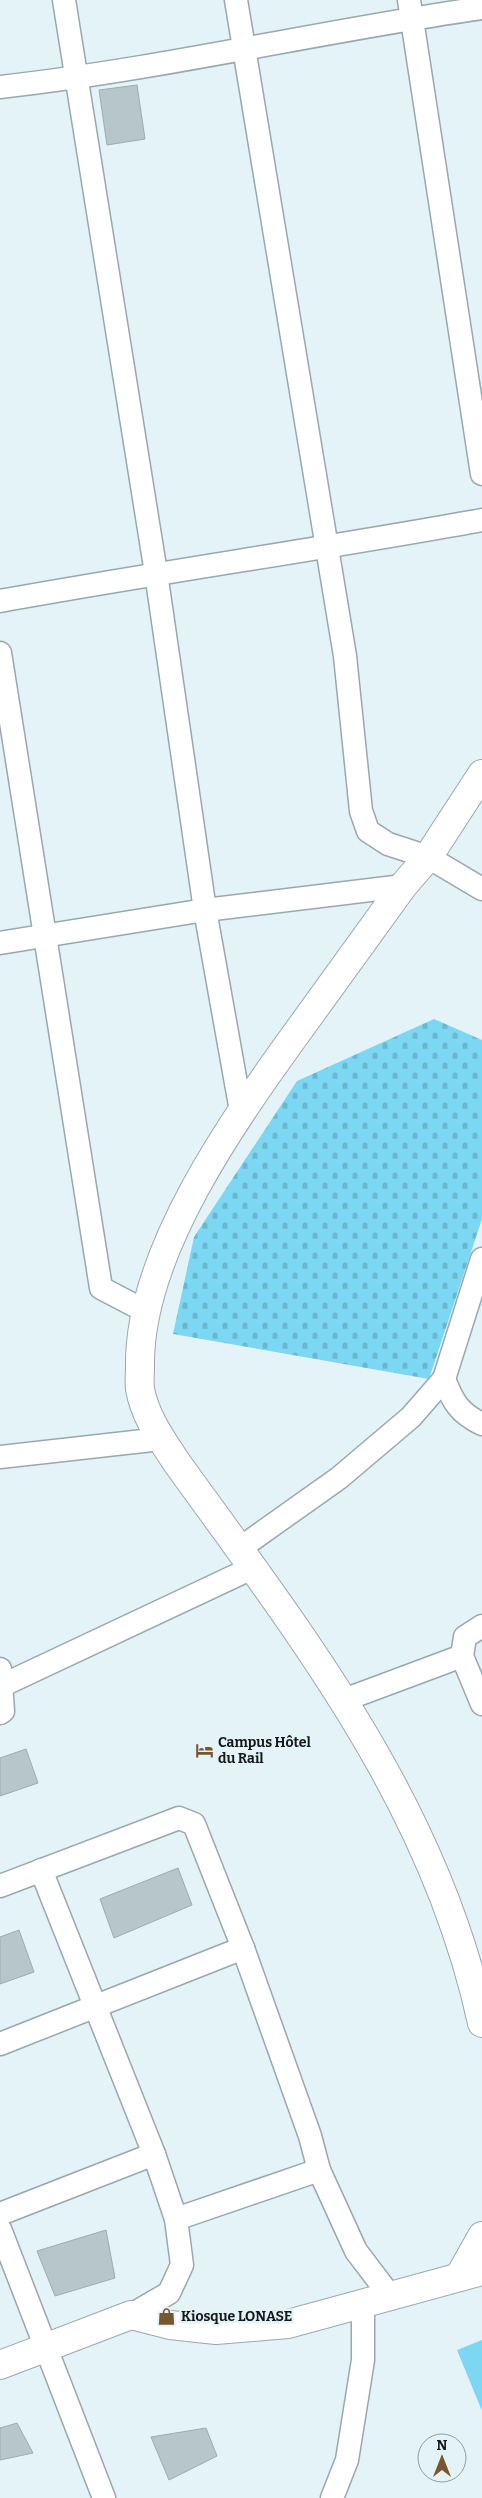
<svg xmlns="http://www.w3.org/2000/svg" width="482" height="2498" viewBox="0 0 482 2498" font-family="Bitter,serif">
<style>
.grass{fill:#7cd7f3}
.cemetery{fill:url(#cemetery-stones)}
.building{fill:#b7c6cb;stroke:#9eacb1}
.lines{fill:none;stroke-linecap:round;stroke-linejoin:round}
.minor-casing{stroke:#99a8ac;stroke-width:25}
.tertiary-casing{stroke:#99a8ac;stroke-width:30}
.secondary-casing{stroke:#99a8ac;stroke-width:30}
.minor{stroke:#fff;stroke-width:22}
.tertiary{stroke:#fff;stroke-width:28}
.secondary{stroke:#fff;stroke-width:28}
.labels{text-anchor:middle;stroke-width:5;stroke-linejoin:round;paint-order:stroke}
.poi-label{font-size:14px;font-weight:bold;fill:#14191b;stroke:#e4f3f8;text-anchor:start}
</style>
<defs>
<pattern id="cemetery-stones" width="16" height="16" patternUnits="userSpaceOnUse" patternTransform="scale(1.25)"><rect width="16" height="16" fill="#7cd7f3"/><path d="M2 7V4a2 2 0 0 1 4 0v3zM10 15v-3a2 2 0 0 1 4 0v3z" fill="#6ab8d0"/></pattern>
</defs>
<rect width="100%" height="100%" fill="#e4f3f8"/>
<polygon class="grass" points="482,2340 482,2411 457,2350"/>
<polygon class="cemetery" points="434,1019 482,1040 482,1219 429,1379 173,1334 194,1237 297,1081"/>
<g class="building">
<polygon points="137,85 145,139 107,145 99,90"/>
<polygon points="26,1749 38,1783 0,1796 0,1758"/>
<polygon points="178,1868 192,1905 114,1938 100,1899"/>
<polygon points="19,1930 34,1972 0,1984 0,1937"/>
<polygon points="106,2230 115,2278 55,2296 37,2251"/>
<polygon points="17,2423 33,2453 0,2460 0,2428"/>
<polygon points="206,2428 217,2456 169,2480 151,2437"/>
</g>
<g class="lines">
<defs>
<g id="minor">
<polyline points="64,0 156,573 205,910 241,1111"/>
<polyline points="236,0 345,656 361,811 368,831 388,844 428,857 482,889"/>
<polyline points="409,0 482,474"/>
<path d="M0,87C162,69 321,31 482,8"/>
<path d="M0,601C160,572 322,549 482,520"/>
<polyline points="0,653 101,1288 145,1311"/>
<polyline points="0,943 205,910 403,886"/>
<path d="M444,1379C453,1402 459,1413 482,1424"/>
<polyline points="0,1457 161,1439"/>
<polyline points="239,1549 339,1478 411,1417 444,1379 482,1259"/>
<polyline points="482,1626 465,1637 462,1656 482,1704"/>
<polyline points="0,1669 3,1711 0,1713"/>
<polyline points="1,1686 252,1568"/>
<polyline points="344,1700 462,1656"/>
<polyline points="41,1870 154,2154 176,2219"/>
<polyline points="0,1886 179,1818 194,1824 243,1948 310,2136 319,2170 356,2251 391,2297"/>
<polyline points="0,2044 243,1948"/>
<polyline points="0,2214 154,2154"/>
<polyline points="0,2229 104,2498"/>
<polyline points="131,2315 169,2293 182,2265 176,2219 319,2170"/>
<polyline points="332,2498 347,2460 363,2360 363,2305"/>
</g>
<g id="tertiary">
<path d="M482,774L428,857L403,886C369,933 335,980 301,1027C236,1117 138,1252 140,1367C140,1374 139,1382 140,1389C145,1417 162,1440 177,1463C304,1639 435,1805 482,2023"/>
<polyline points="459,2277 482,2236"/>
</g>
<polyline id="secondary" points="0,2365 131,2315 170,2325 216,2330 288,2324 482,2271"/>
</defs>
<use href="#minor" class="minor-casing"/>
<use href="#tertiary" class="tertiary-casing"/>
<use href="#secondary" class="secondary-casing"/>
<use href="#minor" class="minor"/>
<use href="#tertiary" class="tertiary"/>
<use href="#secondary" class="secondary"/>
</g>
<defs>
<symbol id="hotel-bare" viewBox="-9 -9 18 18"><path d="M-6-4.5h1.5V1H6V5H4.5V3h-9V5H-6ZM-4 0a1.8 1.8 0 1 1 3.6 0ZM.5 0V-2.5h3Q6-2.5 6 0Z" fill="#78572e" stroke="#e4f3f8" stroke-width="2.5" paint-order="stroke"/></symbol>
<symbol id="shop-bare" viewBox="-9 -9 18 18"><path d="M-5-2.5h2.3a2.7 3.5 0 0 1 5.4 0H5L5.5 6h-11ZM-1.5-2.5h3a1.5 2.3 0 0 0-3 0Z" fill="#78572e" stroke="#e4f3f8" stroke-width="2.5" paint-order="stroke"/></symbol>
</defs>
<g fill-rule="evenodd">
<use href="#hotel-bare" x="192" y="1738" width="25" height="25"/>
<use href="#shop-bare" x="154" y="2304" width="25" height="25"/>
</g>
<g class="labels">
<g class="poi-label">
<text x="218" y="1747">Campus Hôtel<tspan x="218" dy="16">du Rail</tspan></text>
<text x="181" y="2321">Kiosque LONASE</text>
</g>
</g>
<g transform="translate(442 2458)"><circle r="24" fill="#e4f3f8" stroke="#919ca0"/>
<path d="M0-4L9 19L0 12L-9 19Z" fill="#78572e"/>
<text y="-8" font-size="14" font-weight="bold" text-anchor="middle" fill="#14191b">N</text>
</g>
</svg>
